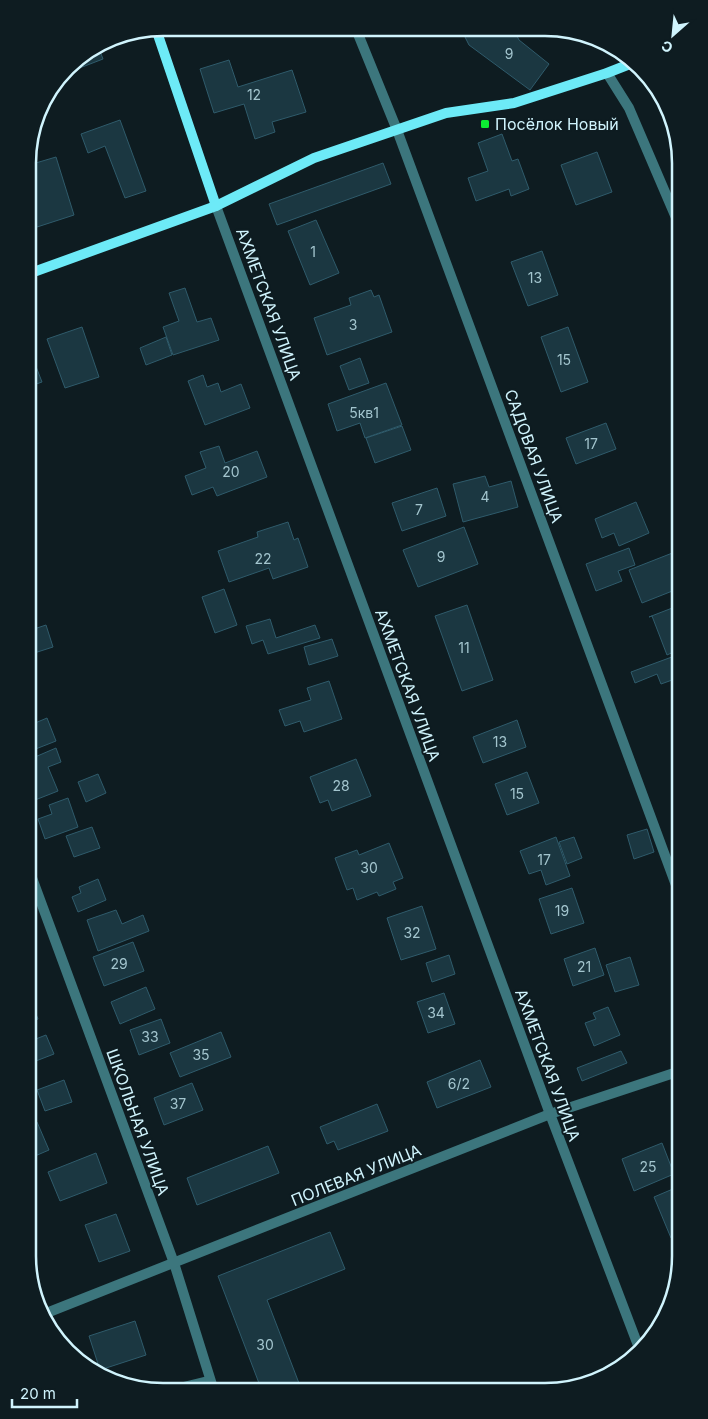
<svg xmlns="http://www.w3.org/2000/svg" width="708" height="1419" viewBox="0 0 708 1419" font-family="Inter,sans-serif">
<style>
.building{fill:#1b3741;stroke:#2f5b6b}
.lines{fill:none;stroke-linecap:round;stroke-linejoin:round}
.lane{stroke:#3c767d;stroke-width:9}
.street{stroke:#3c767d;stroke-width:10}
.secondary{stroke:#6deaf7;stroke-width:10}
.poi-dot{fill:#0ced32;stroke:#0e1c21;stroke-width:2}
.labels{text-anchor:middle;stroke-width:4;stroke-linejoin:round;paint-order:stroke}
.number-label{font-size:14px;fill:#a3c5ce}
.poi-label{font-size:16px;fill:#d0f4fd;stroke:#0e1c21;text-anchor:start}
.street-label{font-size:16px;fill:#d0f4fd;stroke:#0e1c21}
.rim{fill:none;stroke:#d0f4fd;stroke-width:2.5}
</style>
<rect width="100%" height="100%" fill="#0e1c21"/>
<g class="building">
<polygon points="461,29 514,30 519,40 549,64 530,90 469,45"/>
<polygon points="98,46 103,59 64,74 74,61"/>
<polygon points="229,60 238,87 292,70 306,112 272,122 275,132 255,139 244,104 214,113 200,69"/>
<polygon points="120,120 146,191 125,198 105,146 88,153 81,134"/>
<polygon points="502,134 512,161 518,159 529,189 511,196 509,189 476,201 468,178 488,171 478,143"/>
<polygon points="597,152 612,192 576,205 561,165"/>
<polygon points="56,157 74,215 34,228 29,212 29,165"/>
<polygon points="383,163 391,184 277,225 269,204"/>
<polygon points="316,220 339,273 310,285 288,231"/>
<polygon points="542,251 558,295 528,306 511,262"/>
<polygon points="185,288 197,322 211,318 219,340 173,355 163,327 179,321 169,293"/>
<polygon points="371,290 374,297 379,295 392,332 327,355 314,318 351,305 349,298"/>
<polygon points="82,327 99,377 65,388 47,339"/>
<polygon points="568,327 588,382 561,392 541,337"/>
<polygon points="166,337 172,355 146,365 140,348"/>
<polygon points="28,346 42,382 28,387"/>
<polygon points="360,358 369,383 349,390 340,366"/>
<polygon points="203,375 207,387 218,383 221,392 241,384 250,408 205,425 188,381"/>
<polygon points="386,383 402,425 365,438 360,423 337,431 328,404"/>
<polygon points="606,423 616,449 576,464 566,438"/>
<polygon points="402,426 411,450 375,463 366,438"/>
<polygon points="219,446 225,463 257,451 267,477 217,496 213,487 192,495 185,476 206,468 200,452"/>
<polygon points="485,476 489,487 511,481 518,507 463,522 453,484"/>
<polygon points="437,488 446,516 402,531 392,503"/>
<polygon points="636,502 649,533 619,546 614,533 602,538 595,519"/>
<polygon points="288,522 294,540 298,538 308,567 273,579 269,568 229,582 218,551 258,537 257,532"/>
<polygon points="464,527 478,564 418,587 403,550"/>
<polygon points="629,548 635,565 618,571 622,581 596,591 586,564"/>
<polygon points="680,550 680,588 642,603 629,570"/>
<polygon points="224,589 237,625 215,633 202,597"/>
<polygon points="467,605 493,680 462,691 435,616"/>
<polygon points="680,605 680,649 667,655 652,616 649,617"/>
<polygon points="270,619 276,638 315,625 320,638 268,654 263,640 252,644 246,626"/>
<polygon points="46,625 53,647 28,655 28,631"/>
<polygon points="332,639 338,656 309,665 304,647"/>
<polygon points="680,654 680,694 675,679 661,684 657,674 635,683 631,672"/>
<polygon points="329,681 342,719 304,732 300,721 285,726 279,710 311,700 307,688"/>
<polygon points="47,718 56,741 28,752 28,726"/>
<polygon points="517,720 526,747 483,763 473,737"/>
<polygon points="56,748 61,762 48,767 58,791 30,802 28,797 28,760"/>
<polygon points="356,759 371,796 332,811 328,800 320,803 310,777"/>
<polygon points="527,772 539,803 507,815 495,784"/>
<polygon points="98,774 106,793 86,802 78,782"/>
<polygon points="68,798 78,827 45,839 38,819 52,814 49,805"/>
<polygon points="92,827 100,848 74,857 66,836"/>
<polygon points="647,829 654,852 634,859 627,835"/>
<polygon points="556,837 570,876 546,885 541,870 529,874 520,851"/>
<polygon points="574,837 582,858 567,864 559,842"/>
<polygon points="389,843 403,878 393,882 396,889 379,896 377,892 357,900 353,888 347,890 335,858 357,850 359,855"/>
<polygon points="98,879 106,900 78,912 72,897 81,893 79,887"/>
<polygon points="572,888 584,923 551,934 539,899"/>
<polygon points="422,906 436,949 401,960 387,918"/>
<polygon points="116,910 122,924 143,915 149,931 98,951 87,920"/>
<polygon points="133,942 144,971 104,986 93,957"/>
<polygon points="595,948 604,975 573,986 564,959"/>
<polygon points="449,955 455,974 432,982 426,963"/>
<polygon points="630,957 639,985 615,992 606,965"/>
<polygon points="146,987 155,1009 120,1024 111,1002"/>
<polygon points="444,993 455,1024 428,1033 417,1002"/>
<polygon points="30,999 38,1019 28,1024 28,1000"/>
<polygon points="608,1007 620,1035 594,1046 585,1023 596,1019 593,1013"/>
<polygon points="161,1019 170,1043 139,1055 130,1030"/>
<polygon points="221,1032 231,1057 180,1077 170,1053"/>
<polygon points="46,1035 54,1054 28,1064 28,1042"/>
<polygon points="621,1051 627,1063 582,1081 577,1068"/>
<polygon points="480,1060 491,1087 437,1108 427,1082"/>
<polygon points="64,1080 72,1102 45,1111 37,1090"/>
<polygon points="192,1083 203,1110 164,1125 154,1098"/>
<polygon points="377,1104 388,1131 338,1150 334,1141 327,1144 320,1127"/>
<polygon points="37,1122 49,1150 28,1159 28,1126"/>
<polygon points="662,1143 674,1174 634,1191 622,1159"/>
<polygon points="268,1146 279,1173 197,1205 187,1178"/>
<polygon points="96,1153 107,1183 60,1201 48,1172"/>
<polygon points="680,1186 680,1234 671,1238 654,1197"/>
<polygon points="116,1214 130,1251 99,1262 85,1225"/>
<polygon points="330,1232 345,1269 267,1300 302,1391 262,1391 218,1276"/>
<polygon points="135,1321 146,1355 100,1370 89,1336"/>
</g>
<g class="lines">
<polyline class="lane" points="169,1390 210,1380"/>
<g class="street">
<polyline points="356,29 397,130 680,896"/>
<polyline points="607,73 629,108 680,227"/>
<polyline points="216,206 550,1114 639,1348"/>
<polyline points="28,867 174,1263 214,1391"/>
<polyline points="44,1314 550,1114 680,1071"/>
</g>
<g class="secondary">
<polyline points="156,29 216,206"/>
<polyline points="28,274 216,206 314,158 446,113 514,103 607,73 635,62"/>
</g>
</g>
<rect class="poi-dot" x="480" y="119" width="10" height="10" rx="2.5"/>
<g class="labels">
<g class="number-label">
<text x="509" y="59">9</text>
<text x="254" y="100">12</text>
<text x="313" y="257">1</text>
<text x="535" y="283">13</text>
<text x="353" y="330">3</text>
<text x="564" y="365">15</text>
<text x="364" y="418">5кв1</text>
<text x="591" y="449">17</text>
<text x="231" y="477">20</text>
<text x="485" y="502">4</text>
<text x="419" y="515">7</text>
<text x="441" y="562">9</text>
<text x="263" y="564">22</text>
<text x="464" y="653">11</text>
<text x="500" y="747">13</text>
<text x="341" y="791">28</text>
<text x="517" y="799">15</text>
<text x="544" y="865">17</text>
<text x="369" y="873">30</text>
<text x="562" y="916">19</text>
<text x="412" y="938">32</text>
<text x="119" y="969">29</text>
<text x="584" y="972">21</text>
<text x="436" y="1018">34</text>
<text x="150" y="1042">33</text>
<text x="201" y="1060">35</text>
<text x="459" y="1089">6/2</text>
<text x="178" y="1109">37</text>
<text x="648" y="1172">25</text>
<text x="265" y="1350">30</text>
</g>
<g class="poi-label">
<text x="495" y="130">Посёлок Новый</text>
</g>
<g class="street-label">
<text transform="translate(269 304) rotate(70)" y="6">АХМЕТСКАЯ УЛИЦА</text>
<text transform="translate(534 456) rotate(70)" y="6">САДОВАЯ УЛИЦА</text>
<text transform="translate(408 685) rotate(70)" y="6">АХМЕТСКАЯ УЛИЦА</text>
<text transform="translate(548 1065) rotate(70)" y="6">АХМЕТСКАЯ УЛИЦА</text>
<text transform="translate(138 1122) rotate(70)" y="6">ШКОЛЬНАЯ УЛИЦА</text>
<text transform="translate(356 1175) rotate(-22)" y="6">ПОЛЕВАЯ УЛИЦА</text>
</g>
</g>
<path d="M0 0H708V1419H0ZM163 36H545A127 127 0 0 1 672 163V1256A127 127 0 0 1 545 1383H163A127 127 0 0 1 36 1256V163A127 127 0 0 1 163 36Z" fill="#0e1c21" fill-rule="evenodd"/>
<path class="rim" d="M163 36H545A127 127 0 0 1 672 163V1256A127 127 0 0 1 545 1383H163A127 127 0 0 1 36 1256V163A127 127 0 0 1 163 36Z"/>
<g transform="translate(673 35) rotate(207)" stroke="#0e1c21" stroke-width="4" paint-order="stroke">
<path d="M0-4L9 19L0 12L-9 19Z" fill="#d0f4fd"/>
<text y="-8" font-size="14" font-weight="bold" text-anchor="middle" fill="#d0f4fd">С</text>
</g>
<path d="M12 1399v8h65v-8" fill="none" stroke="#d0f4fd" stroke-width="2.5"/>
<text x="20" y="1399" font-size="15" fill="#d0f4fd" stroke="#0e1c21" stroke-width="4" paint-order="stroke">20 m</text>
</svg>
